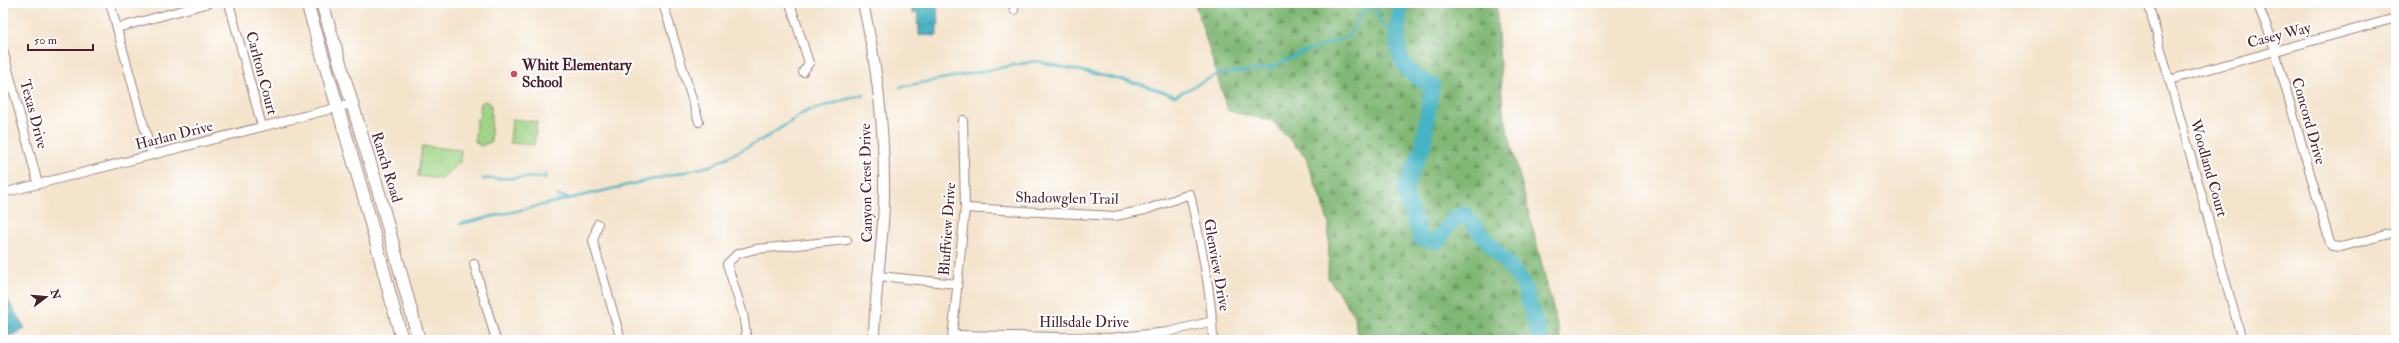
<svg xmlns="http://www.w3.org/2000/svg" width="2399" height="343" viewBox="0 0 2399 343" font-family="'IM FELL Double Pica',serif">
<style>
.grass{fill:#a1d788;stroke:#767b5a}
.forest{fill:url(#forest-firs);stroke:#656c50}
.park{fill:url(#park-dots);stroke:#767b5a}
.water{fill:url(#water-waves);stroke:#486a78}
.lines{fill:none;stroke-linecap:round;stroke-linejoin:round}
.stream{stroke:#47b4c4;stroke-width:2.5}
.river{stroke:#47b4c4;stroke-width:16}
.minor-casing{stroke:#9f827c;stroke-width:10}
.tertiary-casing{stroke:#9f827c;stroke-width:12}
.secondary-casing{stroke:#9f827c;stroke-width:14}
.minor{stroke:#fff;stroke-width:8}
.tertiary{stroke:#fff;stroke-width:10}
.secondary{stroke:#fff;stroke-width:12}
.poi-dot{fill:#d1495b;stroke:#fff;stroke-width:1.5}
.labels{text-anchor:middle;stroke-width:4;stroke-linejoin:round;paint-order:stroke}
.street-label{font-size:15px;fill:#4a1f2b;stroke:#fff}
.poi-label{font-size:15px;font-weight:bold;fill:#4a1f2b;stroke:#fff;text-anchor:start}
</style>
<defs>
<pattern id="forest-firs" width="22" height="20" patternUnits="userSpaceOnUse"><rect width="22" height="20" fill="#80b874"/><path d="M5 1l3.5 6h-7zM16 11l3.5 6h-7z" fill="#6b955f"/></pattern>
<pattern id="park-dots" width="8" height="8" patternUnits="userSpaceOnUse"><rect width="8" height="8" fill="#a1d788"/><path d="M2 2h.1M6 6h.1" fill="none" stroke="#8cb876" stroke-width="1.8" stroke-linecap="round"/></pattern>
<pattern id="water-waves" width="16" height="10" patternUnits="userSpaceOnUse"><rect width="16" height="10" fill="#47b4c4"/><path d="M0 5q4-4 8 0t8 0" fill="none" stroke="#3d929f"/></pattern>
</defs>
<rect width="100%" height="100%" fill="#fff"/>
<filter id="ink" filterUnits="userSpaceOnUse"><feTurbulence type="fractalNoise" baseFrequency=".025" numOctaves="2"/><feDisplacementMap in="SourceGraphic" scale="8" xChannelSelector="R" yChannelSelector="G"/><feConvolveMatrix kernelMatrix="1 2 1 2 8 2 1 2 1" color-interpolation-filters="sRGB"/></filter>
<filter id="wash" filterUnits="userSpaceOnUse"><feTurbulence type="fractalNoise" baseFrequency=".012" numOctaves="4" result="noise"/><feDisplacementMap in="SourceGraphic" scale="16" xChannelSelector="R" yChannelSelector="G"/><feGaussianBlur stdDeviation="0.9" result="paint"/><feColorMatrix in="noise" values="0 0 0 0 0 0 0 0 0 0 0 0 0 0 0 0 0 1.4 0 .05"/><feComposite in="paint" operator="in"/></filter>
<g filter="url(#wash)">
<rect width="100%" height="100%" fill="#f4e4cc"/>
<polygon class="grass" points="422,146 461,150 460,162 441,179 418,176"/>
<polygon class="forest" points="1195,3 1496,3 1503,111 1561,340 1357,340 1355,316 1328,278 1329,224 1306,157 1272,121 1228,111"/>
<g class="park">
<polygon points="484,101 491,104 491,142 480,146 475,141 476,120 480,116 480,104"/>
<polygon points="512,119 537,122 534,145 510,143"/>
</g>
<g class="water">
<polygon points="912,3 917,3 917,6 937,6 939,24 937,25 937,36 919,35 919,24 917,24 919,12 912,14"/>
<polygon points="7,299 25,328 17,333 3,337 3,300"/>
</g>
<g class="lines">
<g class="stream">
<polyline points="900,87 1036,61 1140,84 1175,96 1218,74 1269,68 1299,54 1348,37 1360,15 1368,8 1376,10 1383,27 1396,31"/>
<polyline points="483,179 540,177 545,179 546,173"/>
<polyline points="558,196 570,198"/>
<polyline points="460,224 710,166 767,137 805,112 864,94"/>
</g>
<path class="river" d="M1401,3C1397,26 1392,54 1410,72C1416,78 1425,81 1432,85L1423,146L1404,191L1421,239L1437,242L1453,219L1464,214L1522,281L1541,340"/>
</g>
</g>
<g filter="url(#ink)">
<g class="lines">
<defs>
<g id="minor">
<polyline points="110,3 152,155"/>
<polyline points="229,3 262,127"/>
<polyline points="663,3 699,122"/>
<polyline points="790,3 809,63 803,72"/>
<polyline points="1014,3 1014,10"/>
<polyline points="2148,3 2242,340"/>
<polyline points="2257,3 2271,37 2330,243 2333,246 2341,247 2396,232"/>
<polyline points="117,28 209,3"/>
<polyline points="3,50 38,184"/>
<polyline points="2169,80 2396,18"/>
<polyline points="3,193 351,104"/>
<path d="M965,208L1115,216L1145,210L1190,194C1200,242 1212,291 1213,340"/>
<polyline points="598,224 593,241 621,340"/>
<polyline points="474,264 496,340"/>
<polyline points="879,276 957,284"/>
<polyline points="953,335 1110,338 1168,332 1213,321"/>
<polyline points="952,339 965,208 963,120"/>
<polyline points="747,340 743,314 727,264 737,254 756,249 847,240"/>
</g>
<path id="tertiary" d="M863,3C877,66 885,131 884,195C884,244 874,292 874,340"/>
<g id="secondary">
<polyline points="307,3 364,197 402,340"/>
<polyline points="322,3 379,193 419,340"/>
</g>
</defs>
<use href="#minor" class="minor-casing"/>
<use href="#tertiary" class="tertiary-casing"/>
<use href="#secondary" class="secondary-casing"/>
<use href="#minor" class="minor"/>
<use href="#tertiary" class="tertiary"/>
<use href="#secondary" class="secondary"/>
</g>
</g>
<circle class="poi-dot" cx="514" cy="74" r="4"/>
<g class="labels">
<g class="street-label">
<text transform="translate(2279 35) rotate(-14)" y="5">Casey Way</text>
<text transform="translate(262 73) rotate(75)" y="5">Carlton Court</text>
<text transform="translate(34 114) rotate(75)" y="5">Texas Drive</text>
<text transform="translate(2309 121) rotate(74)" y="5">Concord Drive</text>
<text transform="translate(174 135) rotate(-14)" y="5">Harlan Drive</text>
<text transform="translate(387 167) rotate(73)" y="5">Ranch Road</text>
<text transform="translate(2209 168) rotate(74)" y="5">Woodland Court</text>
<text transform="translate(866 183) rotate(-91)" y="5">Canyon Crest Drive</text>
<text transform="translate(1067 198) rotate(1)" y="5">Shadowglen Trail</text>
<text transform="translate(947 229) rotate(-86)" y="5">Bluffview Drive</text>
<text transform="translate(1217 265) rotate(80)" y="5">Glenview Drive</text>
<text x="1084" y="327">Hillsdale Drive</text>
</g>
<g class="poi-label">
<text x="522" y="70">Whitt Elementary<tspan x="522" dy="17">School</tspan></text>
</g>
</g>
<rect width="2399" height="343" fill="none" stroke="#fff" stroke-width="16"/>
<g transform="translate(46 297) rotate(74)" stroke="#ffffff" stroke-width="3" paint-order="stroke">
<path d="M0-3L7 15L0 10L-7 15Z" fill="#4a1f2b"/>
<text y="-6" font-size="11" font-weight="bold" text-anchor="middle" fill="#4a1f2b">N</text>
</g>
<path d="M28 44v6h65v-6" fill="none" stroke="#4a1f2b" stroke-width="2"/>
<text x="34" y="44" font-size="12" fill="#4a1f2b" stroke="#ffffff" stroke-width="3" paint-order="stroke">50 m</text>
</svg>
